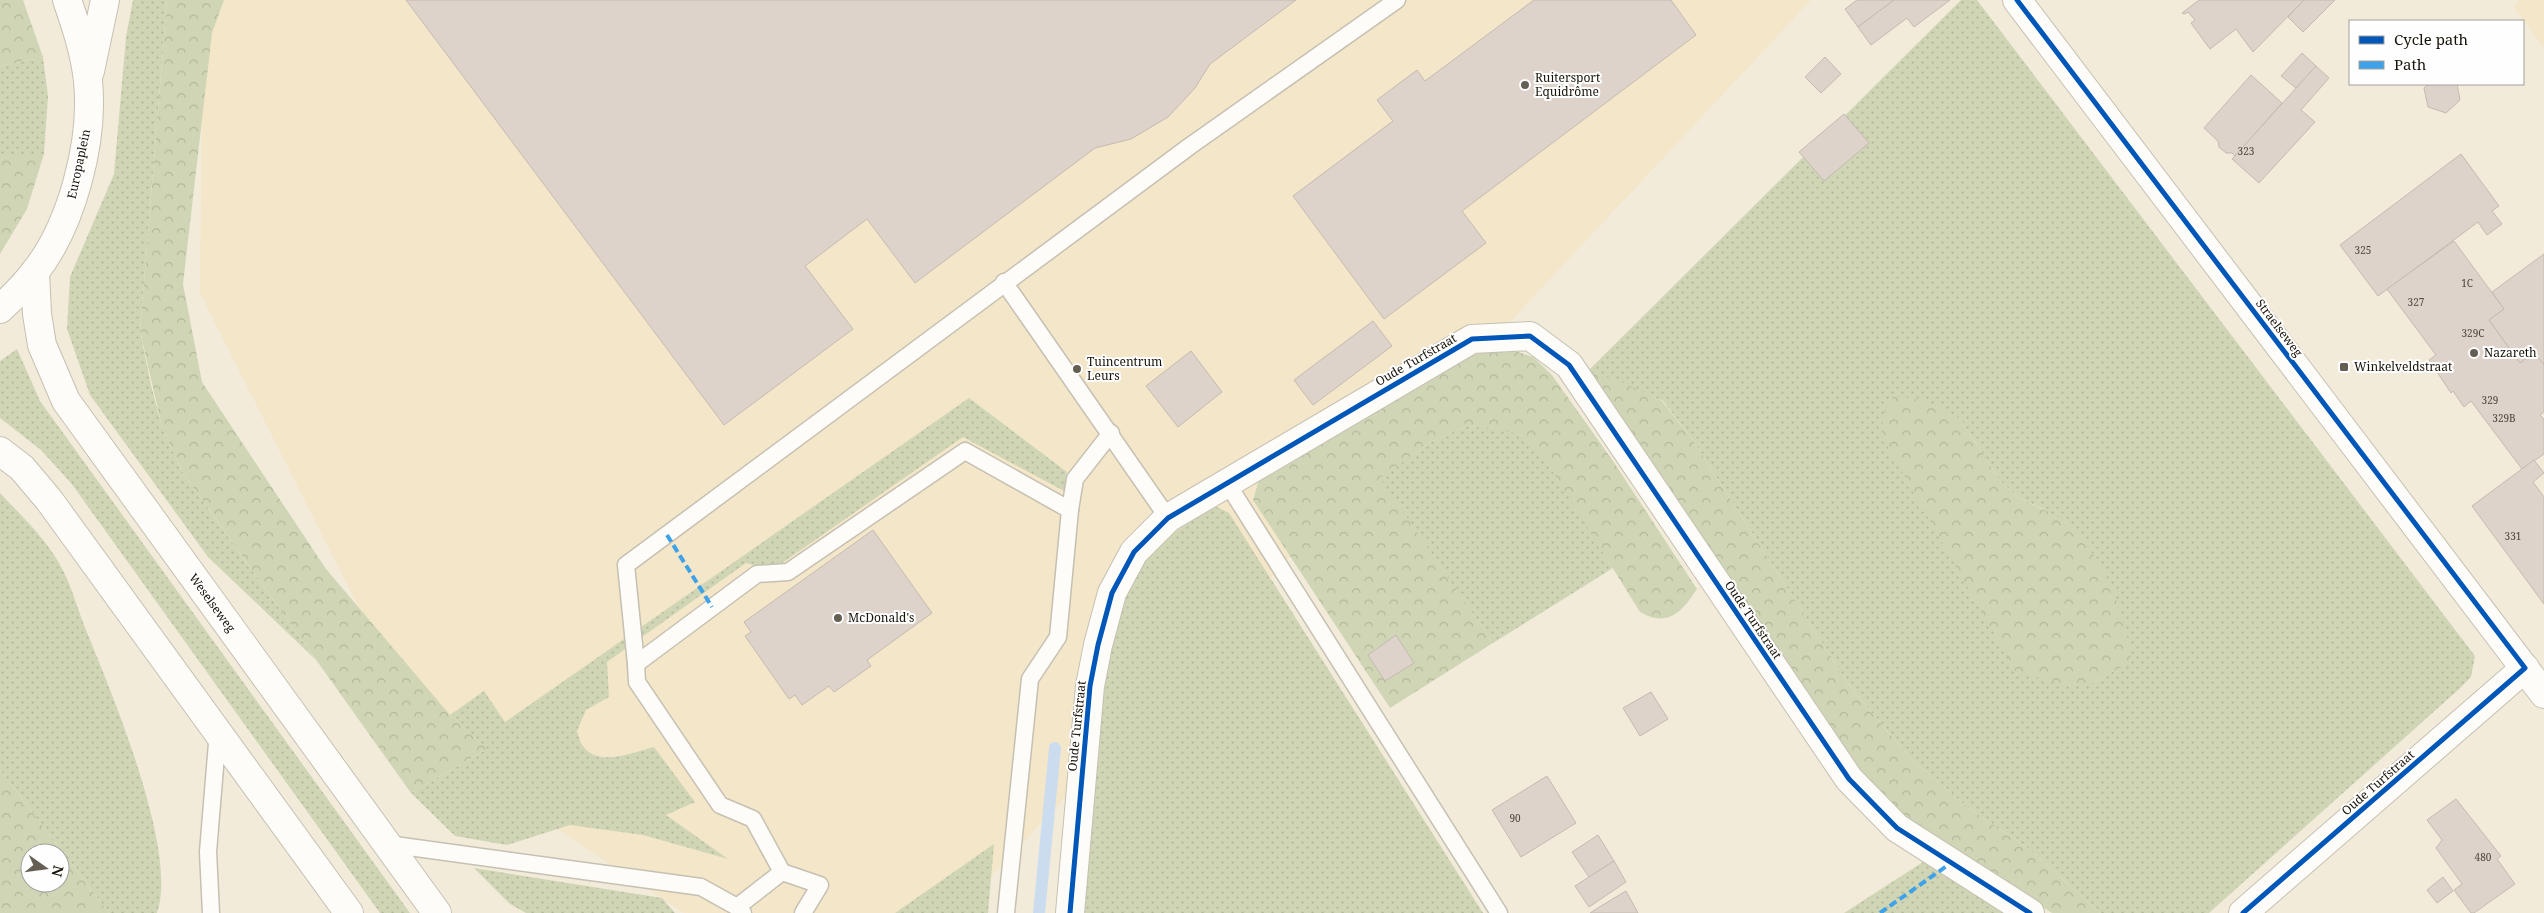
<svg xmlns="http://www.w3.org/2000/svg" width="2544" height="913" viewBox="0 0 2544 913" font-family="'Noto Serif',serif">
<style>
.built{fill:#f3e6c9}
.grass{fill:url(#grass-dots);fill-rule:evenodd}
.forest{fill:url(#forest-crowns);fill-rule:evenodd}
.lines{fill:none;stroke-linecap:round;stroke-linejoin:round}
.stream{stroke:#ccdcef;stroke-width:12}
.building{fill:#ded3ca;stroke:#c4bab1}
.service-casing{stroke:#c6c0b2;stroke-width:19}
.minor-casing{stroke:#c6c0b2;stroke-width:30}
.secondary-casing{stroke:#c6c0b2;stroke-width:30}
.service{stroke:#fdfcf9;stroke-width:16}
.minor{stroke:#fdfcf9;stroke-width:28}
.secondary{stroke:#fdfcf9;stroke-width:28}
.quiet{stroke:#3da2e9;stroke-width:4;stroke-dasharray:8 4;stroke-linecap:butt}
.cycleway-casing{stroke:#fefefe;stroke-width:8}
.cycleway{stroke:#0057b8;stroke-width:5}
.poi-dot{fill:#645f52;stroke:#fefefe;stroke-width:2}
.labels{text-anchor:middle;stroke-width:4;stroke-linejoin:round;paint-order:stroke}
.number-label{font-size:10px;fill:#4a443a}
.poi-label{font-size:12px;fill:#181308;stroke:#fefefe;text-anchor:start}
.street-label{font-size:12px;fill:#181308;stroke:#fefefe}
</style>
<defs>
<pattern id="grass-dots" width="8" height="8" patternUnits="userSpaceOnUse" patternTransform="scale(1.25)"><rect width="8" height="8" fill="#d0d6b5"/><path d="M2 2h.1M6 6h.1" fill="none" stroke="#b2b79a" stroke-width="1.8" stroke-linecap="round"/></pattern>
<pattern id="forest-crowns" width="20" height="18" patternUnits="userSpaceOnUse" patternTransform="scale(1.25)"><rect width="20" height="18" fill="#d0d6b5"/><path d="M2 6a3 3 0 1 1 6 0M12 15a3 3 0 1 1 6 0" fill="none" stroke="#b2b79a"/></pattern>
</defs>
<rect width="100%" height="100%" fill="#f2ebda"/>
<g class="built">
<polygon points="203,0 1811,0 957,913 684,913 427,743 200,293"/>
<polygon points="2518,0 2544,0 2544,48 2514,7"/>
</g>
<g class="grass">
<polygon points="133,0 167,0 140,331 151,385 162,427 183,473 316,660 208,557 90,395 67,329 70,277 114,174 126,37"/>
<path d="M1961,0H1977L2475,656L2471,677L2458,690L2209,913H2100L2029,849L1966,806L1909,757L1849,685L1692,439L1663,401L1588,371ZM1961,420L2000,481L2018,497L2043,509L2128,663L2092,683L2017,672Z"/>
<polygon points="43,57 48,96 44,154 0,154 0,66"/>
<polygon points="17,349 40,401 410,913 380,913 71,483 41,450 0,418 0,361"/>
<path d="M969,398L1067,472L1064,491L963,437L772,570L746,563L607,662L609,697L586,710L577,731C579,736 580,743 583,746C598,768 634,752 654,747L695,802L666,815L728,859L643,835L570,825L507,845L455,836L411,793L487,749L450,715L484,691L505,722Z"/>
<path d="M1466,426C1480,427 1510,427 1522,436C1551,457 1592,534 1613,568L1493,643L1379,478L1429,443Z"/>
<path d="M0,493C20,514 44,537 59,563C71,583 77,608 86,630C111,691 179,852 157,913H109L0,770Z"/>
<polygon points="1215,506 1229,513 1483,913 1083,913 1106,669 1120,609 1138,570 1158,543"/>
<polygon points="994,844 988,913 895,913"/>
<polygon points="1923,862 2003,913 1844,913"/>
<polygon points="474,868 662,898 675,913 526,913 510,904"/>
</g>
<g class="forest">
<polygon points="0,0 23,0 43,57 0,66"/>
<polygon points="167,0 224,0 212,33 183,284 202,382 326,569 450,715 487,749 411,793 183,473 162,427 140,331"/>
<polygon points="0,154 44,154 27,209 0,254"/>
<path d="M1503,347L1533,357L1552,375L1613,461L1697,589C1682,612 1668,628 1640,612L1548,464L1521,435L1495,428L1466,426L1429,443L1380,478L1493,643L1390,708L1253,500L1259,480L1397,389L1481,349Z"/>
<polygon points="1588,371 1624,383 1662,401 1692,439 1849,685 1909,757 1966,806 2029,849 2100,913 2052,913 1905,819 1874,792 1840,747"/>
<polygon points="1893,397 1912,398 1944,408 1961,420 2000,481 2018,497 2064,520 2090,549 2112,587 2132,650 2129,663 2092,683 2067,685 2016,672 1881,435 1884,412"/>
<path d="M0,770L109,913H0ZM30,853H60V883H30Z"/>
</g>
<g class="lines">
<polyline class="stream" points="1039,913 1055,748"/>
</g>
<g class="building">
<polygon points="406,0 1296,0 1210,64 1195,88 1168,117 1131,139 1095,148 915,283 867,219 805,266 853,329 724,425"/>
<polygon points="1534,0 1671,0 1696,35 1462,211 1486,243 1384,319 1293,196 1393,121 1377,100 1417,70 1425,81"/>
<polygon points="1857,0 1894,0 1858,27 1845,9"/>
<polygon points="1894,0 1950,0 1914,27 1907,18 1871,45 1858,27"/>
<polygon points="2199,0 2304,0 2253,52 2236,29 2210,49 2191,23 2195,20 2188,12 2184,14 2182,13"/>
<polygon points="2304,0 2335,0 2303,32 2288,17"/>
<polygon points="2302,53 2316,66 2296,88 2281,76"/>
<polygon points="1825,57 1841,74 1821,93 1805,77"/>
<polygon points="2316,66 2329,78 2301,110 2315,122 2259,183 2232,159"/>
<polygon points="2251,75 2282,103 2235,156 2232,153 2226,153 2219,147 2218,141 2204,128"/>
<polygon points="2429,84 2457,84 2460,100 2446,113 2428,107 2424,88"/>
<polygon points="1844,114 1869,143 1824,181 1799,152"/>
<polygon points="2461,154 2499,206 2492,211 2502,224 2487,235 2478,222 2378,296 2340,245"/>
<polygon points="2454,241 2504,309 2489,320 2520,363 2534,352 2544,365 2544,412 2540,415 2544,419 2544,454 2522,469 2471,401 2464,407 2453,391 2451,393 2429,360 2436,355 2387,289"/>
<polygon points="2544,254 2544,365 2534,352 2520,363 2489,320 2504,309 2492,292"/>
<polygon points="1373,321 1392,346 1313,405 1294,380"/>
<polygon points="1191,351 1222,392 1178,427 1146,386"/>
<polygon points="2534,460 2544,473 2533,482 2544,497 2544,604 2472,506"/>
<polygon points="873,530 932,613 867,660 871,666 834,692 829,686 802,705 795,695 789,699 745,636 751,632 744,622"/>
<polygon points="1396,635 1414,663 1385,681 1368,655"/>
<polygon points="1651,692 1668,719 1640,736 1623,708"/>
<polygon points="1547,776 1576,823 1521,857 1492,810"/>
<polygon points="2456,799 2501,856 2497,859 2515,884 2474,913 2471,913 2454,890 2462,884 2436,848 2442,840 2427,820"/>
<polygon points="1598,835 1614,861 1589,877 1572,852"/>
<polygon points="1614,861 1626,882 1589,907 1575,886"/>
<polygon points="2443,877 2453,891 2437,903 2427,890"/>
<polygon points="1626,891 1638,913 1590,913 1601,906"/>
</g>
<g class="lines">
<defs>
<g id="service">
<polyline points="1004,282 1168,518"/>
<polyline points="1227,483 1499,913"/>
<polyline points="1070,510 1075,479 1111,433"/>
<polyline points="636,664 626,565 1190,146 1397,0"/>
<polyline points="387,844 701,887 737,907 743,913"/>
<polyline points="737,907 782,872"/>
<polyline points="211,913 208,852 218,731"/>
<polyline points="803,913 820,885 782,872 753,819 720,805 637,682 636,664 757,574 788,572 965,451 1070,510 1058,637 1030,679 1006,913"/>
</g>
<g id="minor">
<polyline points="2017,0 2544,694"/>
<polyline points="1070,913 1090,686 1098,645 1112,593 1134,552 1168,518 1472,339 1530,336 1569,365 1849,779 1897,828 2030,913"/>
<polyline points="2243,913 2525,668"/>
</g>
<g id="secondary">
<polyline points="90,71 105,0"/>
<polyline points="35,272 37,314 42,345 66,401 437,913"/>
<path d="M0,309C12,298 24,286 34,273C72,226 94,141 88,81C85,53 76,26 67,0"/>
<polyline points="0,451 22,468 49,500 349,913"/>
</g>
</defs>
<use href="#service" class="service-casing"/>
<use href="#minor" class="minor-casing"/>
<use href="#secondary" class="secondary-casing"/>
<use href="#service" class="service"/>
<use href="#minor" class="minor"/>
<use href="#secondary" class="secondary"/>
<g class="quiet">
<polyline points="667,535 712,607"/>
<polyline points="1880,913 1951,863"/>
</g>
<defs>
<g id="cycleway">
<polyline points="2017,0 2525,668 2243,913"/>
<polyline points="1070,913 1090,686 1098,645 1112,593 1134,552 1168,518 1472,339 1530,336 1569,365 1849,779 1897,828 2030,913"/>
</g>
</defs>
<use href="#cycleway" class="cycleway-casing"/>
<use href="#cycleway" class="cycleway"/>
</g>
<g class="poi-dot">
<circle cx="1525" cy="85" r="5"/>
<circle cx="2474" cy="353" r="5"/>
<rect x="2339" y="362" width="10" height="10" rx="2.5"/>
<circle cx="1077" cy="369" r="5"/>
<circle cx="838" cy="618" r="5"/>
</g>
<g class="labels">
<g class="number-label">
<text x="2246" y="155">323</text>
<text x="2363" y="254">325</text>
<text x="2467" y="287">1C</text>
<text x="2416" y="306">327</text>
<text x="2473" y="337">329C</text>
<text x="2490" y="404">329</text>
<text x="2504" y="422">329B</text>
<text x="2513" y="540">331</text>
<text x="1515" y="822">90</text>
<text x="2483" y="861">480</text>
</g>
<g class="poi-label">
<text x="1535" y="82">Ruitersport<tspan x="1535" dy="14">Equidrôme</tspan></text>
<text x="2484" y="357">Nazareth</text>
<text x="1087" y="366">Tuincentrum<tspan x="1087" dy="14">Leurs</tspan></text>
<text x="2354" y="371">Winkelveldstraat</text>
<text x="848" y="622">McDonald's</text>
</g>
<g class="street-label">
<text transform="translate(79 164) rotate(-78)" y="4">Europaplein</text>
<text transform="translate(2279 328) rotate(53)" y="4">Straelseweg</text>
<text transform="translate(1416 360) rotate(-30)" y="4">Oude Turfstraat</text>
<text transform="translate(212 603) rotate(54)" y="4">Weselseweg</text>
<text transform="translate(1753 620) rotate(56)" y="4">Oude Turfstraat</text>
<text transform="translate(1077 726) rotate(-84)" y="4">Oude Turfstraat</text>
<text transform="translate(2378 783) rotate(-41)" y="4">Oude Turfstraat</text>
</g>
</g>
<rect x="2349" y="20" width="175" height="65" fill="#fefefe" stroke="#a2a09c"/>
<rect x="2359" y="36" width="25" height="8" fill="#0057b8" stroke="#a2a09c"/>
<text x="2394" y="45" font-size="15" fill="#181308">Cycle path</text>
<rect x="2359" y="61" width="25" height="8" fill="#3da2e9" stroke="#a2a09c"/>
<text x="2394" y="70" font-size="15" fill="#181308">Path</text>
<g transform="translate(45 868) rotate(104)"><circle r="24" fill="#fefefe" stroke="#a2a09c"/>
<path d="M0-4L9 19L0 12L-9 19Z" fill="#645f52"/>
<text y="-8" font-size="14" font-weight="bold" text-anchor="middle" fill="#181308">N</text>
</g>
</svg>
